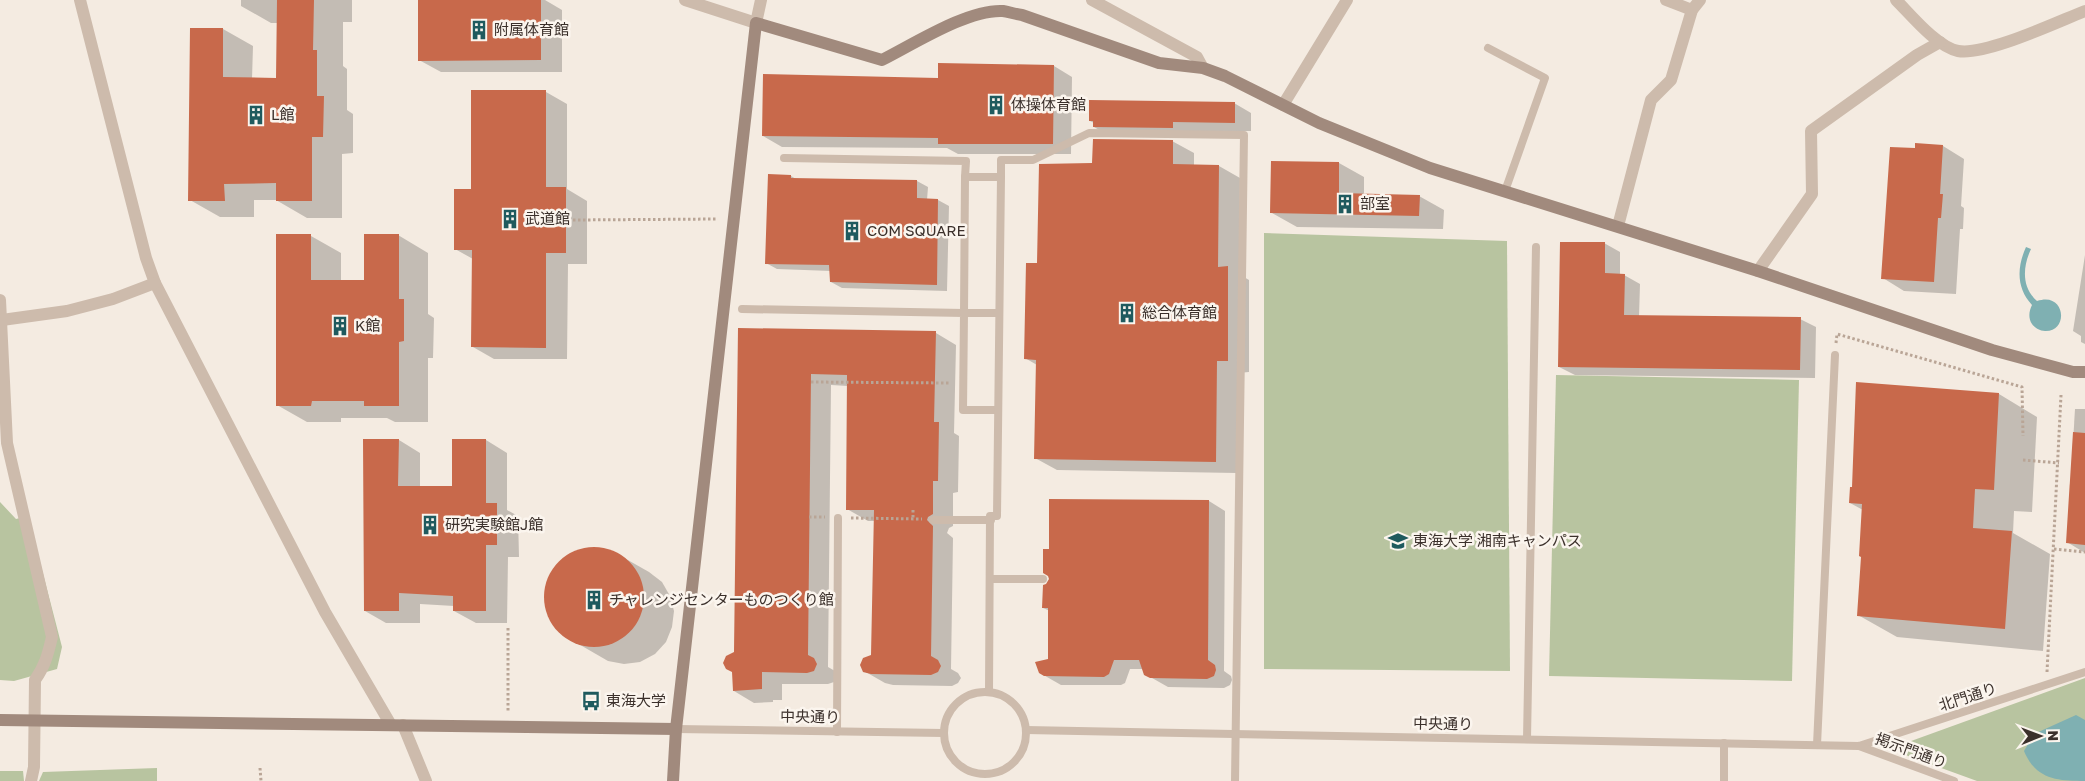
<svg xmlns="http://www.w3.org/2000/svg" width="2085" height="781" viewBox="0 0 2085 781" font-family="'Golos Text','Noto Sans JP',sans-serif">
<style>
.green{fill:#b8c4a0}
.water{fill:#7fb0b2}
.shadow{fill:#0003}
.building{fill:#c8694b}
.lines{fill:none;stroke-linecap:round;stroke-linejoin:round}
.path{stroke:#b9a596;stroke-width:3;stroke-dasharray:2.5 2.5;stroke-linecap:butt}
.lane{stroke:#cdbbac;stroke-width:8}
.street{stroke:#cdbbac;stroke-width:12}
.secondary{stroke:#a18a7d;stroke-width:12}
.labels{text-anchor:middle;stroke-width:5;stroke-linejoin:round;paint-order:stroke}
.poi-label{font-size:15px;fill:#3b302b;stroke:#fbf5ee;text-anchor:start}
.street-label{font-size:15px;fill:#3b302b;stroke:#fbf5ee}
</style>
<rect width="100%" height="100%" fill="#f4ebe1"/>
<g class="green">
<polygon points="1264,233 1507,241 1510,671 1264,669"/>
<polygon points="1556,375 1799,380 1792,681 1549,676"/>
<polygon points="0,502 16,519 28,516 62,647 57,669 14,681 0,680"/>
<polygon points="2085,678 2085,781 1977,781 1889,749"/>
<polygon points="157,768 157,781 39,781 43,772"/>
<polygon points="0,771 23,771 24,781 0,781"/>
</g>
<g class="water">
<path d="M2026,247L2031,249C2023,266 2021,287 2037,301C2066,291 2069,332 2045,331C2040,331 2035,328 2032,324C2028,318 2029,311 2032,305C2016,288 2017,267 2026,247Z"/>
<path d="M2076,715L2085,720V781C2058,781 2036,780 2024,751L2034,734Z"/>
</g>
<g class="shadow">
<polygon points="241,0 352,0 352,22 343,22 343,66 347,69 347,110 353,114 353,153 342,154 342,218 307,218 276,200 254,200 254,217 220,217 190,200 223,29 253,46 252,79 277,79 278,23 271,23 241,6"/>
<polygon points="419,0 545,0 562,10 562,72 441,72 419,60"/>
<polygon points="1054,66 1072,77 1071,154 958,154 947,148 782,147 763,136 940,79"/>
<polygon points="546,92 567,104 567,189 587,201 587,264 568,264 567,359 494,359 473,347 473,259 455,249 472,190"/>
<polygon points="1234,103 1251,113 1251,131 1189,131 1110,136 1094,127 1094,123 1090,121"/>
<polygon points="1172,141 1194,153 1194,166 1219,166 1240,178 1239,274 1249,280 1249,372 1238,373 1237,473 1057,470 1035,458 1037,365 1025,358 1038,264 1094,164"/>
<polygon points="1917,145 1943,146 1964,159 1961,206 1964,208 1963,229 1960,229 1956,294 1904,291 1883,278"/>
<polygon points="1339,163 1364,177 1364,195 1419,196 1444,210 1443,229 1297,227 1272,213"/>
<polygon points="791,176 796,179 917,181 928,187 927,200 938,200 949,206 947,291 842,288 831,282 831,271 777,269 766,263"/>
<polygon points="398,235 428,253 428,314 434,318 433,358 428,358 428,422 395,422 387,418 341,418 341,422 307,422 277,405 311,236 341,253 341,282 365,282"/>
<polygon points="1604,243 1620,252 1620,275 1624,275 1640,284 1639,317 1800,319 1816,327 1815,378 1575,375 1559,367"/>
<polygon points="2085,255 2085,344 2081,342 2081,336 2073,331"/>
<polygon points="740,329 936,333 956,345 954,433 959,436 958,492 953,493 953,526 949,528 947,533 953,538 951,669 958,673 961,678 958,683 952,686 893,685 885,683 864,671 873,655 875,521 868,521 847,509 848,386 831,385 828,667 835,671 834,682 828,684 782,684 782,700 773,700 773,702 754,703 734,691"/>
<polygon points="1999,394 2037,417 2032,512 2014,511 2013,533 2050,554 2043,651 1897,637 1858,615 1863,557 1863,510 1850,503 1854,488"/>
<polygon points="2075,409 2085,409 2085,553 2067,542"/>
<polygon points="399,440 420,453 420,487 453,488 486,440 507,453 507,510 518,516 519,557 508,557 507,623 476,623 454,611 454,606 420,604 420,623 386,623 365,611"/>
<polygon points="1209,501 1225,511 1224,671 1231,676 1232,680 1230,685 1224,688 1168,687 1145,674 1143,669 1130,669 1125,683 1121,685 1061,685 1040,673 1049,660 1050,611 1043,608"/>
<polygon points="588,548 604,549 619,555 649,572 662,582 670,596 674,611 672,627 666,642 655,654 640,662 624,664 608,661 563,635 552,622 546,607 546,590 550,575 560,562 573,553"/>
</g>
<g class="building">
<polygon points="277,0 314,0 313,50 317,50 317,96 324,96 323,137 312,137 312,201 276,201 276,183 224,184 225,201 188,201 190,28 223,28 223,77 276,78"/>
<polygon points="418,0 541,0 541,60 418,61"/>
<polygon points="938,63 1054,65 1053,144 938,144 938,138 762,136 763,74 938,78"/>
<polygon points="471,90 546,90 546,187 566,187 566,253 546,253 546,348 471,347 472,250 454,250 454,189 471,189"/>
<polygon points="1089,100 1235,102 1235,123 1173,122 1173,128 1093,127 1093,121 1089,121"/>
<polygon points="1093,139 1173,140 1173,164 1219,165 1218,267 1228,266 1228,361 1217,361 1216,462 1034,459 1036,360 1024,359 1026,263 1037,263 1039,164 1092,163"/>
<polygon points="1915,143 1943,145 1940,194 1943,194 1941,218 1938,218 1934,282 1881,279 1890,147 1915,148"/>
<polygon points="1271,161 1339,162 1339,193 1420,195 1419,216 1270,213"/>
<polygon points="768,174 791,175 791,178 917,180 917,198 938,199 937,285 830,282 829,265 765,264"/>
<polygon points="276,234 311,234 311,280 364,280 364,234 399,234 399,299 404,299 404,341 399,342 399,406 364,406 364,401 312,401 311,406 276,406"/>
<polygon points="1560,242 1605,242 1605,273 1625,274 1624,315 1801,317 1800,370 1558,367"/>
<polygon points="738,328 936,331 934,422 939,422 938,481 933,481 933,514 928,517 927,520 933,526 931,656 938,660 941,666 938,672 931,675 871,674 863,672 860,665 863,658 871,655 874,510 846,510 847,375 811,374 808,655 814,658 817,664 814,671 807,673 762,672 762,689 733,691 732,672 726,669 723,663 726,656 734,652"/>
<polygon points="1856,382 1999,393 1994,490 1975,489 1973,528 2012,531 2005,629 1857,616 1861,557 1859,556 1862,504 1849,503 1850,487 1852,487"/>
<polygon points="2073,432 2085,433 2085,545 2066,543"/>
<polygon points="363,439 399,439 398,486 452,486 452,439 486,439 486,503 497,503 497,545 486,545 486,611 453,611 453,596 399,593 399,611 364,611"/>
<polygon points="1049,499 1209,500 1208,660 1215,665 1216,670 1214,676 1207,679 1150,678 1144,675 1139,660 1114,660 1109,674 1104,677 1044,676 1039,673 1035,662 1048,659 1048,608 1042,608 1043,585 1046,584 1049,579 1048,576 1043,573 1043,549 1049,549"/>
<circle cx="594" cy="597" r="50"/>
</g>
<g class="lines">
<g class="path">
<polyline points="573,220 718,219"/>
<polyline points="1836,343 1837,334 2022,387 2023,436"/>
<polyline points="811,382 950,383"/>
<polyline points="2023,460 2059,463"/>
<polyline points="913,510 913,519"/>
<polyline points="809,517 825,517"/>
<polyline points="851,518 922,519"/>
<polyline points="2054,549 2085,552"/>
<polyline points="508,628 508,711"/>
<polyline points="2047,672 2061,395"/>
<polyline points="260,768 261,781"/>
</g>
<g class="lane">
<polyline points="1488,48 1545,78 1505,191"/>
<polyline points="784,158 966,161 965,177"/>
<polyline points="1001,177 1001,160 1033,160 1089,133 1244,135 1235,781"/>
<polyline points="742,309 964,313 963,410 998,410"/>
<polyline points="933,520 991,520"/>
<polyline points="990,579 1043,579"/>
<circle cx="985" cy="733" r="41"/>
<polyline points="989,692 990,516 997,516 1001,177 965,177 964,313 999,313"/>
<polyline points="676,729 943,733"/>
<polyline points="1026,730 1859,746 2085,672"/>
<polyline points="837,732 838,518"/>
<polyline points="1527,739 1536,247"/>
<polyline points="1817,745 1835,355"/>
<polyline points="1859,746 1954,781"/>
<polyline points="1724,781 1724,743"/>
</g>
<g class="street">
<polyline points="80,0 146,258 155,283 325,612 391,725"/>
<polyline points="685,0 756,23 761,0"/>
<polyline points="1092,0 1197,57 1203,68"/>
<polyline points="1666,0 1692,10"/>
<path d="M1896,0C1911,15 1937,47 1958,51C1985,56 2057,22 2085,11"/>
<polyline points="1283,105 1347,0"/>
<polyline points="1618,226 1651,100 1671,80 1692,10 1700,0"/>
<polyline points="1758,271 1812,194 1811,131 1917,55 1940,42"/>
<path d="M0,300L7,443L52,637C48,654 45,666 35,680L34,767L31,781"/>
<polyline points="2,320 67,311 113,299 155,283"/>
<polyline points="403,725 426,781"/>
</g>
<g class="secondary">
<polyline points="0,720 676,729"/>
<path d="M673,781L676,729L756,23L882,60C914,44 968,9 1003,11C1009,12 1015,14 1022,15L1159,63L1203,68L1225,76L1319,123L1430,168L1758,271L1992,350L2073,372H2085"/>
</g>
</g>
<defs>
<symbol id="building-bare" viewBox="-9 -9 18 18"><path d="M-4-6H4V6H1V3H-1V6H-4ZM-2.5-4.3h1.7v1.8h-1.7ZM.8-4.3h1.7v1.8H.8ZM-2.5-1h1.7V.8h-1.7ZM.8-1h1.7V.8H.8Z" fill="#1f5a5e" stroke="#fbf5ee" stroke-width="2.5" paint-order="stroke"/></symbol>
<symbol id="university-bare" viewBox="-9 -9 18 18"><path d="M0-5L7-2L0 1L-7-2ZM-4 1L0 2.5L4 1V4Q0 6-4 4Z" fill="#1f5a5e" stroke="#fbf5ee" stroke-width="2.5" paint-order="stroke"/></symbol>
<symbol id="bus-bare" viewBox="-9 -9 18 18"><path d="M-5-6H5V4H4V6H2V4H-2V6H-4V4H-5ZM-3.5-4V0h7V-4ZM-3.5 1.2v1.5H-2V1.2ZM2 1.2v1.5H3.5V1.2Z" fill="#1f5a5e" stroke="#fbf5ee" stroke-width="2.5" paint-order="stroke"/></symbol>
</defs>
<g fill-rule="evenodd">
<use href="#building-bare" x="465" y="16" width="28" height="28"/>
<use href="#building-bare" x="982" y="91" width="28" height="28"/>
<use href="#building-bare" x="242" y="101" width="28" height="28"/>
<use href="#building-bare" x="1331" y="190" width="28" height="28"/>
<use href="#building-bare" x="496" y="205" width="28" height="28"/>
<use href="#building-bare" x="838" y="217" width="28" height="28"/>
<use href="#building-bare" x="1113" y="299" width="28" height="28"/>
<use href="#building-bare" x="326" y="312" width="28" height="28"/>
<use href="#building-bare" x="416" y="511" width="28" height="28"/>
<use href="#university-bare" x="1384" y="527" width="28" height="28"/>
<use href="#building-bare" x="580" y="586" width="28" height="28"/>
<use href="#bus-bare" x="577" y="687" width="28" height="28"/>
</g>
<g class="labels">
<g class="poi-label">
<text x="494" y="35">附属体育館</text>
<text x="1011" y="110">体操体育館</text>
<text x="271" y="120">L館</text>
<text x="1360" y="209">部室</text>
<text x="525" y="224">武道館</text>
<text x="867" y="236">COM SQUARE</text>
<text x="1142" y="318">総合体育館</text>
<text x="355" y="331">K館</text>
<text x="445" y="530">研究実験館J館</text>
<text x="1413" y="546">東海大学 湘南キャンパス</text>
<text x="609" y="605">チャレンジセンターものつくり館</text>
<text x="606" y="706">東海大学</text>
</g>
<g class="street-label">
<text transform="translate(1968 697) rotate(-18)" y="5">北門通り</text>
<text transform="translate(810 717) rotate(1)" y="5">中央通り</text>
<text transform="translate(1443 724) rotate(1)" y="5">中央通り</text>
<text transform="translate(1911 751) rotate(20)" y="5">掲示門通り</text>
</g>
</g>
<g transform="translate(2040 736) rotate(89)" stroke="#fbf5ee" stroke-width="4" paint-order="stroke">
<path d="M0-4L9 19L0 12L-9 19Z" fill="#3b302b"/>
<text y="-8" font-size="14" font-weight="bold" text-anchor="middle" fill="#3b302b">N</text>
</g>
</svg>
